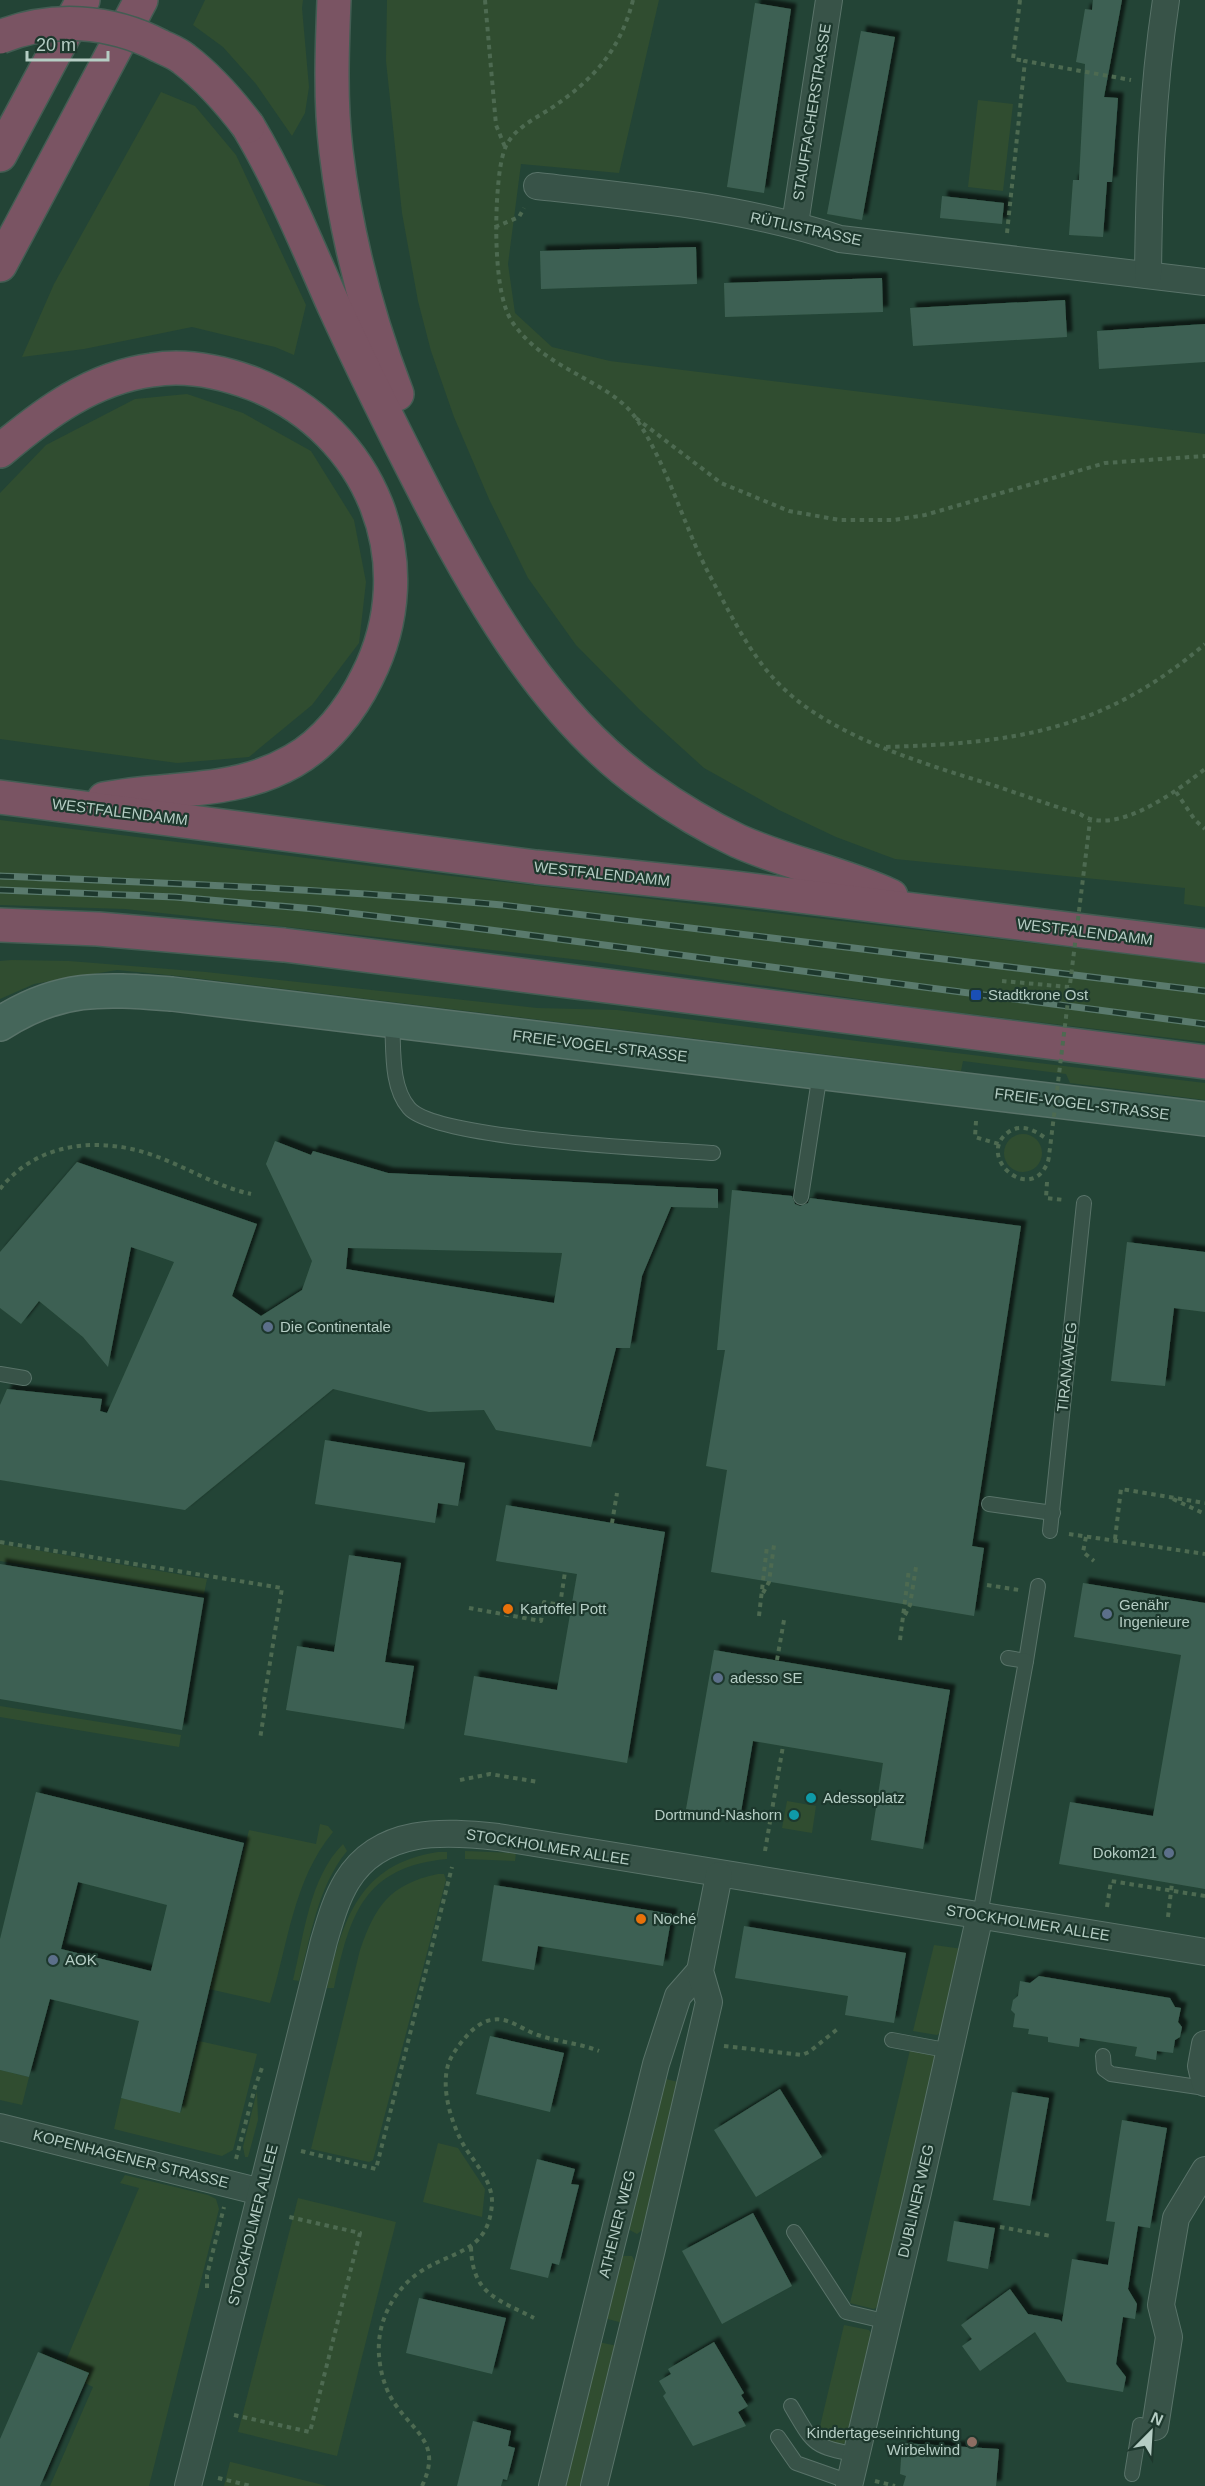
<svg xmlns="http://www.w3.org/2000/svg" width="1205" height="2486" viewBox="0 0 1205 2486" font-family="Arial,sans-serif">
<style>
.green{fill:#304d30}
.building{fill:#3d6152;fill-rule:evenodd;filter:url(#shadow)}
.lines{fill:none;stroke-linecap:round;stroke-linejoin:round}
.lane-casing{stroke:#597369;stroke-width:16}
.street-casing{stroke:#597369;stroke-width:28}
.secondary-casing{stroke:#597369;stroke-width:36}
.highway-casing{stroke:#435d53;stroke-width:36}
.path{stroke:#4d6a51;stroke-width:4;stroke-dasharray:4.5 4.5;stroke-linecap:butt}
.lane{stroke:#385348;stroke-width:14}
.street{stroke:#385348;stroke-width:26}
.secondary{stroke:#45665a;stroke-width:33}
.highway{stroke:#7a5463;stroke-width:33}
.rail-casing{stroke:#5a7a6d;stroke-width:7}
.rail{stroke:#1d382d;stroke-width:4.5;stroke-dasharray:14;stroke-linecap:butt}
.highway-bridge-casing{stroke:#435d53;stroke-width:36;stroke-linecap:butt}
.path-bridge{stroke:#4d6a51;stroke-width:4;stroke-dasharray:4.5 4.5;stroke-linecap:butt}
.highway-bridge{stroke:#7a5463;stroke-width:33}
.transit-dot{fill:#1a4fb4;stroke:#1d382d;stroke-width:2}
.service-dot{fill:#5c6f8a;stroke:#1d382d;stroke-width:2}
.food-dot{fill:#e8710a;stroke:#1d382d;stroke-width:2}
.culture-dot{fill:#0f9aa8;stroke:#1d382d;stroke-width:2}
.education-dot{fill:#8d6e63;stroke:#1d382d;stroke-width:2}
.labels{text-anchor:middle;stroke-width:4.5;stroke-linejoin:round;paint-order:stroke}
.street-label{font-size:15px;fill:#b5cdc4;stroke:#1d382d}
.poi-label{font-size:15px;fill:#b5cdc4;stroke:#1d382d;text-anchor:start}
</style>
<defs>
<filter id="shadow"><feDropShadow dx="5.5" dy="-5.5" stdDeviation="1.5" flood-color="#0009"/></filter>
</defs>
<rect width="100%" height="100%" fill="#234436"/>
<g class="green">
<polygon points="205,0 303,0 302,8 309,87 305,113 292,136 256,84 223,47 193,25"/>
<polygon points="387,0 659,0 619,173 521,164 508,264 515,313 552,347 610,361 1205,434 1205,907 1184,904 1185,888 895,859 836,837 779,810 704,768 640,710 576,645 528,578 489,499 454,417 431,351 418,301 402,213 386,61"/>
<polygon points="161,92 195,106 236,155 306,305 294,355 275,347 192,327 84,349 22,357 54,284"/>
<polygon points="978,100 1013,104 1003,191 968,187"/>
<polygon points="187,394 243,413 311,451 354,520 366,582 359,643 312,705 249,757 177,763 0,739 0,493 46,445 135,399"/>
<polygon points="0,820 443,875 1205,963 1205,1042 929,1009 590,961 243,922 125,909 0,905"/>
<polygon points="12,960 69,961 206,972 537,1008 617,1010 865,1042 1205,1083 1205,1100 1070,1083 1066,1074 963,1061 961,1071 178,976 117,970 34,984 0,999 0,961"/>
<circle cx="1023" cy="1153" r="19"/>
<polygon points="0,1544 207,1579 204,1594 0,1561"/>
<polygon points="0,1706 181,1735 179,1747 0,1717"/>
<polygon points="787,1801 816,1806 812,1833 782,1828"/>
<path d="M320,1824L328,1826L333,1832C293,1880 288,1945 270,2003L209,1989L249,1830L316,1844Z"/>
<path d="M343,1844L347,1851C317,1888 311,1936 299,1981L293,1980C304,1936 309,1878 343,1844Z"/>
<polygon points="465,1851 516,1853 515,1861 465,1859"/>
<path d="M438,1852H447V1859C363,1867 350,1915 334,1988H327C343,1919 359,1864 438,1852Z"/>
<path d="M438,1874H444L446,1880L373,2160L369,2162L311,2149L360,1950C375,1906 390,1884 438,1874Z"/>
<polygon points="934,1945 963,1949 944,2031 937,2035 913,2031"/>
<polygon points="199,2041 257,2054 233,2150 222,2156 114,2129 121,2098 181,2112"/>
<polygon points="910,2050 933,2055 938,2062 881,2304 874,2309 850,2303"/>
<polygon points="0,2070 29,2077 22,2105 0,2100"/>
<polygon points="662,2078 682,2083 646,2227 637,2234 626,2228"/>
<polygon points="257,2091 258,2120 248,2157 245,2157 243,2147"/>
<polygon points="438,2143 458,2148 485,2189 482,2217 423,2202"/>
<polygon points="125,2175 208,2195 216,2199 219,2209 149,2486 50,2486 93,2387 85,2383 89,2373 65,2363 139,2188 120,2183"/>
<polygon points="298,2198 396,2222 337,2456 238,2432"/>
<polygon points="623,2256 632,2256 637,2266 623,2323 604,2318 618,2261"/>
<polygon points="844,2325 869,2330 874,2337 849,2440 842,2445 823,2440 818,2435"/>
<polygon points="598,2342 618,2346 583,2486 564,2486"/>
<polygon points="230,2462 231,2462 327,2486 224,2486"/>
</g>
<g class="building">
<polygon points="1093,0 1122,0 1104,97 1118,98 1112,182 1107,182 1103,237 1069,235 1073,180 1079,180 1085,64 1076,62 1085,9 1092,10"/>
<polygon points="755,3 791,9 764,193 727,187"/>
<polygon points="861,31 895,37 862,220 827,214"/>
<polygon points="942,196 1004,203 1002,224 940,218"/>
<polygon points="696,247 697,284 541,289 540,251"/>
<polygon points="882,278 883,312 725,317 724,283"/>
<polygon points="1065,300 1067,337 913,346 910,308"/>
<polygon points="1205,324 1205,362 1099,369 1097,331"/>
<path d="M275,1141L311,1155L313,1151L388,1173L718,1189V1208L671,1207L642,1276L630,1348H616L591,1447L496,1430L484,1410L429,1412L333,1389L185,1510L0,1480V1405L7,1389L102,1399L100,1411L107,1413L174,1262L131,1247L108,1367L83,1337L39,1301L21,1324L0,1308V1252L77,1162L257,1224L232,1296L261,1316L302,1290L312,1261L266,1164ZM348,1248L562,1253L554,1303L346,1269Z"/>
<polygon points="732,1190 792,1196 795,1204 800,1206 808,1203 810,1198 1021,1226 972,1546 984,1548 974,1616 711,1572 727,1470 706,1466 725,1350 717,1350"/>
<polygon points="1127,1242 1205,1252 1205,1312 1174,1308 1165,1386 1111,1381"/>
<polygon points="325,1440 465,1463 458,1506 438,1503 435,1523 315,1504"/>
<polygon points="506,1505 665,1532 627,1763 464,1735 474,1676 557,1690 577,1574 496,1561"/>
<polygon points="349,1555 401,1563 385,1662 414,1666 404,1729 286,1710 297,1646 334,1652"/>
<polygon points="0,1564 204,1598 182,1730 0,1699"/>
<polygon points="1083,1583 1205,1603 1205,1889 1059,1864 1070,1802 1153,1816 1181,1655 1074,1637"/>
<polygon points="714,1650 950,1690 923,1849 871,1840 883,1763 753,1741 740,1818 686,1809"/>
<path d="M36,1792L244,1843L180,2113L121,2098L139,2021L50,1999L29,2077L0,2070V1939ZM78,1882L167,1905L151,1971L61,1949Z"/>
<polygon points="494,1885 672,1914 663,1966 538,1946 534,1970 482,1961"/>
<polygon points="744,1926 906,1953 894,2023 845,2015 848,1996 735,1978"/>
<polygon points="1039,1976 1170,1998 1175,2007 1181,2008 1178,2022 1182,2027 1180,2037 1175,2040 1173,2053 1157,2051 1156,2060 1135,2056 1137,2047 1080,2038 1079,2047 1065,2045 1048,2042 1048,2037 1028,2034 1029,2029 1013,2027 1015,2014 1011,2010 1013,2000 1018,1996 1020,1981 1030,1983"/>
<polygon points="490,2036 564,2053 550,2112 476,2094"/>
<polygon points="780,2089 822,2157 756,2197 714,2130"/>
<polygon points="1012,2092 1049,2098 1030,2206 993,2200"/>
<polygon points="1122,2120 1167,2128 1150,2228 1138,2226 1128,2289 1137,2304 1135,2319 1123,2317 1116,2364 1126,2377 1123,2392 1067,2382 1035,2332 980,2371 962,2346 972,2339 961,2325 1010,2289 1028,2314 1060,2320 1062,2322 1072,2259 1108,2265 1115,2222 1106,2221"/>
<polygon points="537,2159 575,2169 571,2184 579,2185 559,2265 552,2263 548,2278 510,2269"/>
<polygon points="753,2213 792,2286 722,2324 682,2251"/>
<polygon points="954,2221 995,2228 988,2269 947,2261"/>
<polygon points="419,2298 506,2318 492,2374 406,2353"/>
<polygon points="714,2342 744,2393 741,2395 748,2406 738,2412 746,2426 693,2446 663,2396 666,2393 659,2381 671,2374 668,2369"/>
<polygon points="38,2352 89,2373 40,2486 0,2486 0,2439"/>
<polygon points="473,2421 511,2431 508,2446 515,2448 507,2480 503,2479 501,2486 457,2486"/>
<polygon points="902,2443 999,2449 996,2486 903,2486 906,2476 900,2474"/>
</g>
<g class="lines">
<defs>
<g id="lane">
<path d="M392,1020C394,1048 390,1086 409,1108C436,1140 662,1149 713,1153"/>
<polyline points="801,1197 820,1073"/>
<polyline points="0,1374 24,1378"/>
<polyline points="989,1504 1053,1513"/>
<polyline points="1050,1531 1084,1203"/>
<polyline points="1026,1661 1038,1586"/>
<polyline points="980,1915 1026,1661 1008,1658"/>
<polyline points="892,2040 951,2051"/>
<polyline points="1103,2056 1104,2069 1111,2074 1205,2088"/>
<polyline points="794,2232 846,2312 888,2322"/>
<path d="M791,2406C814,2445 812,2446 857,2455"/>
<polyline points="778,2437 796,2463 850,2482"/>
<polyline points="1132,2474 1140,2425"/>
</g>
<g id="street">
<path d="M537,186C637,197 744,207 840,239L1205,282"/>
<polyline points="795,224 829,0"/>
<path d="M1148,275C1149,183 1152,92 1166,0"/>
<polyline points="1205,2044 1201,2066 1205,2083"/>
<polyline points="0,2127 261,2192"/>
<polyline points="1155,2427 1169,2337 1161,2305 1176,2218 1205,2170"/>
<path d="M188,2486L324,1941C330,1921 336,1899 347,1881C380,1827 444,1831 498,1837L1205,1952"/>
<polyline points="552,2486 656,2064 678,1996 700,1971"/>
<polyline points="594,2486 652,2249 709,2002 700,1971 719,1875"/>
<polyline points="849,2486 918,2192 980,1915"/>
</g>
<path id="secondary" d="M0,1024C60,985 104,989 172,994L1205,1119"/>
<g id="highway">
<path d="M334,0C332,50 330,101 336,151C346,234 367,316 397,394"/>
<path d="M248,126C282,183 307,245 334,306C364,372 396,436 429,500C483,604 550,719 647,787C675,807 706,826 738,841C787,863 841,873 891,896"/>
<polyline points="0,155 83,0"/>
<polyline points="0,265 141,0"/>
<path d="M0,451C45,413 92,378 152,370C187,364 222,372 254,384C372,431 425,563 367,677C351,710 325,743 293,761C232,796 169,786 104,799"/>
<polyline points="0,797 536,867 726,887 1205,946"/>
<polyline points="0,925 98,929 284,945 1205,1062"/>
</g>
</defs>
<use href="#lane" class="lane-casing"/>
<use href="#street" class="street-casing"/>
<use href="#secondary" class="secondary-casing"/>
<use href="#highway" class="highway-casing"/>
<g class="path">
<polyline points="485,0 496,125 505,147"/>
<path d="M633,0C620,51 593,80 550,109C534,119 514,129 506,146C501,157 499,175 498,187C495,219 494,292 511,320C526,344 550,359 573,372C594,384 621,397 635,417C668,465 683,525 710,576C731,615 751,658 784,689C838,740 932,766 1002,788C1028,797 1053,806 1080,814C1114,838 1177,791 1205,769"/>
<polyline points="1020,0 1013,59 1025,61"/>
<polyline points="495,227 519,217 524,208"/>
<polyline points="1007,233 1025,61 1131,80"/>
<polyline points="636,418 721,483 789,511 840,520 894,520 925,515 1105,463 1205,456"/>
<path d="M886,747C1015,743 1103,731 1205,644"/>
<polyline points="1176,792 1195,820 1205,829"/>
<polyline points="1002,981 1069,987"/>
<polyline points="976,1121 975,1137 999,1144"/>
<polyline points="1047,1182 1046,1198 1065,1200"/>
<path d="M0,1189C39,1140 103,1136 158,1157C190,1169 218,1187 251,1194"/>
<polyline points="1173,1499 1205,1514"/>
<polyline points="612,1523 617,1493"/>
<polyline points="1069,1534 1205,1554"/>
<polyline points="1086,1537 1083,1552 1094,1561"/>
<polyline points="1115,1539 1121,1489 1205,1503"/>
<polyline points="0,1542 282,1588 264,1700 266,1701 260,1739"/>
<polyline points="987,1585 1019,1590"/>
<polyline points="763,1593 769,1582 774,1545"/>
<polyline points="469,1608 541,1621 544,1602 560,1605 565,1572"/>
<polyline points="905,1615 910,1605 916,1567"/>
<polyline points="759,1616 767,1546"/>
<polyline points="900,1640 909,1569"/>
<polyline points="777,1660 784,1620"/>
<polyline points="460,1780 490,1774 538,1782"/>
<polyline points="765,1851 783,1746"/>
<polyline points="1107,1907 1111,1881 1205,1896"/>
<polyline points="1168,1917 1172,1883"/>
<polyline points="724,2046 802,2055 809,2052 840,2027"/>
<polyline points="301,2151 376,2169 452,1867"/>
<polyline points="236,2159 255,2087 263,2065"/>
<polyline points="1000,2227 1051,2236"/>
<path d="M471,2247C472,2294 497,2299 534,2318"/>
<polyline points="207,2288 207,2275 224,2207"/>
<polyline points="234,2415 310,2432 360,2233 285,2216"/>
<polyline points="218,2478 251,2486"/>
<polyline points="875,2481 895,2486"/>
<path d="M422,2486C442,2444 416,2434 395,2404C382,2386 376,2356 380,2334C384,2310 398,2288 417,2274C450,2250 488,2255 492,2204C493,2180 474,2163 463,2144C451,2122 441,2089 448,2065C451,2055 459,2045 465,2038C471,2030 481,2022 491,2020C508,2016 522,2030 538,2035C558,2042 579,2043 599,2051"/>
</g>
<use href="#lane" class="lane"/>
<use href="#street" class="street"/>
<use href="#secondary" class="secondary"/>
<use href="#highway" class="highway"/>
<defs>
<g id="rail">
<path d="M0,876C167,883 335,889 502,905L1205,991"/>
<polyline points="0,890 175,897 315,909 467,927 1205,1024"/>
</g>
</defs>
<use href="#rail" class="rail-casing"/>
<use href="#rail" class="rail"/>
<defs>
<path id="highway-bridge" d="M0,37C52,16 111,20 160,46C168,50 177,53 184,59C209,78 229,101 248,126"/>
</defs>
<use href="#highway-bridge" class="highway-bridge-casing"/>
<path class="path-bridge" d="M1044,1137C1034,1130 1022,1124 1010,1131C974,1154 1027,1203 1046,1166C1049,1162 1049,1154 1050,1148L1090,821"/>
<use href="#highway-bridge" class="highway-bridge"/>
</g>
<rect class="transit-dot" x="970" y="989" width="12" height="12" rx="3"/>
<g class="service-dot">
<circle cx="268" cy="1327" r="6"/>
<circle cx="1107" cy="1614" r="6"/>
<circle cx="718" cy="1678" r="6"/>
<circle cx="1169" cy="1853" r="6"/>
<circle cx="53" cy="1960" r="6"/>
</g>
<g class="food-dot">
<circle cx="508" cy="1609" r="6"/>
<circle cx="641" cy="1919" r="6"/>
</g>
<g class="culture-dot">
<circle cx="811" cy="1798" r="6"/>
<circle cx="794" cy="1815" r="6"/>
</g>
<circle class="education-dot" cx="972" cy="2442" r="6"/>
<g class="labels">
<g class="street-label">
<text transform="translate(812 112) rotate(-81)" y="5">STAUFFACHERSTRASSE</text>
<text transform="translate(806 229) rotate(12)" y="5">RÜTLISTRASSE</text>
<text transform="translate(120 812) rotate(7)" y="5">WESTFALENDAMM</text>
<text transform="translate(602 874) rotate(6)" y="5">WESTFALENDAMM</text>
<text transform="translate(1085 932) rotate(7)" y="5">WESTFALENDAMM</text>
<text transform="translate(600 1046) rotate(7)" y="5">FREIE-VOGEL-STRASSE</text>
<text transform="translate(1082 1104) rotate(7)" y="5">FREIE-VOGEL-STRASSE</text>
<text transform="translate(1067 1367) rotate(-84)" y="5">TIRANAWEG</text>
<text transform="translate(548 1847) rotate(9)" y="5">STOCKHOLMER ALLEE</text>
<text transform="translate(1028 1923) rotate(9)" y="5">STOCKHOLMER ALLEE</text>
<text transform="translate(131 2159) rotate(14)" y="5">KOPENHAGENER STRASSE</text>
<text transform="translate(916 2201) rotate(-77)" y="5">DUBLINER WEG</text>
<text transform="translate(617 2224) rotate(-76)" y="5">ATHENER WEG</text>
<text transform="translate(253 2225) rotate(-76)" y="5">STOCKHOLMER ALLEE</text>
</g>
<g class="poi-label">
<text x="988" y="1000">Stadtkrone Ost</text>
<text x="280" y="1332">Die Continentale</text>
<text x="1119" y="1610">Genähr<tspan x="1119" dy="17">Ingenieure</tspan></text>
<text x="520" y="1614">Kartoffel Pott</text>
<text x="730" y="1683">adesso SE</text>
<text x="823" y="1803">Adessoplatz</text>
<text x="782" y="1820" text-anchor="end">Dortmund-Nashorn</text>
<text x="1157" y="1858" text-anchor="end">Dokom21</text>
<text x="653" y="1924">Noché</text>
<text x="65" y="1965">AOK</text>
<text x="960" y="2438" text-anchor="end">Kindertageseinrichtung<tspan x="960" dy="17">Wirbelwind</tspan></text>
</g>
</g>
<g transform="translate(1151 2432) rotate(24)" stroke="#1d382d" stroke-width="4.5" paint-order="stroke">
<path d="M0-4.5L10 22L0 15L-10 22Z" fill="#b5cdc4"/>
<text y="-9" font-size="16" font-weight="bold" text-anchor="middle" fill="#b5cdc4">N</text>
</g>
<path d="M27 51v9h81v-9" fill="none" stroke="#b5cdc4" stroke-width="3"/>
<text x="36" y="51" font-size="18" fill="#b5cdc4" stroke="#1d382d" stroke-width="4.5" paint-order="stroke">20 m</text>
</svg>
